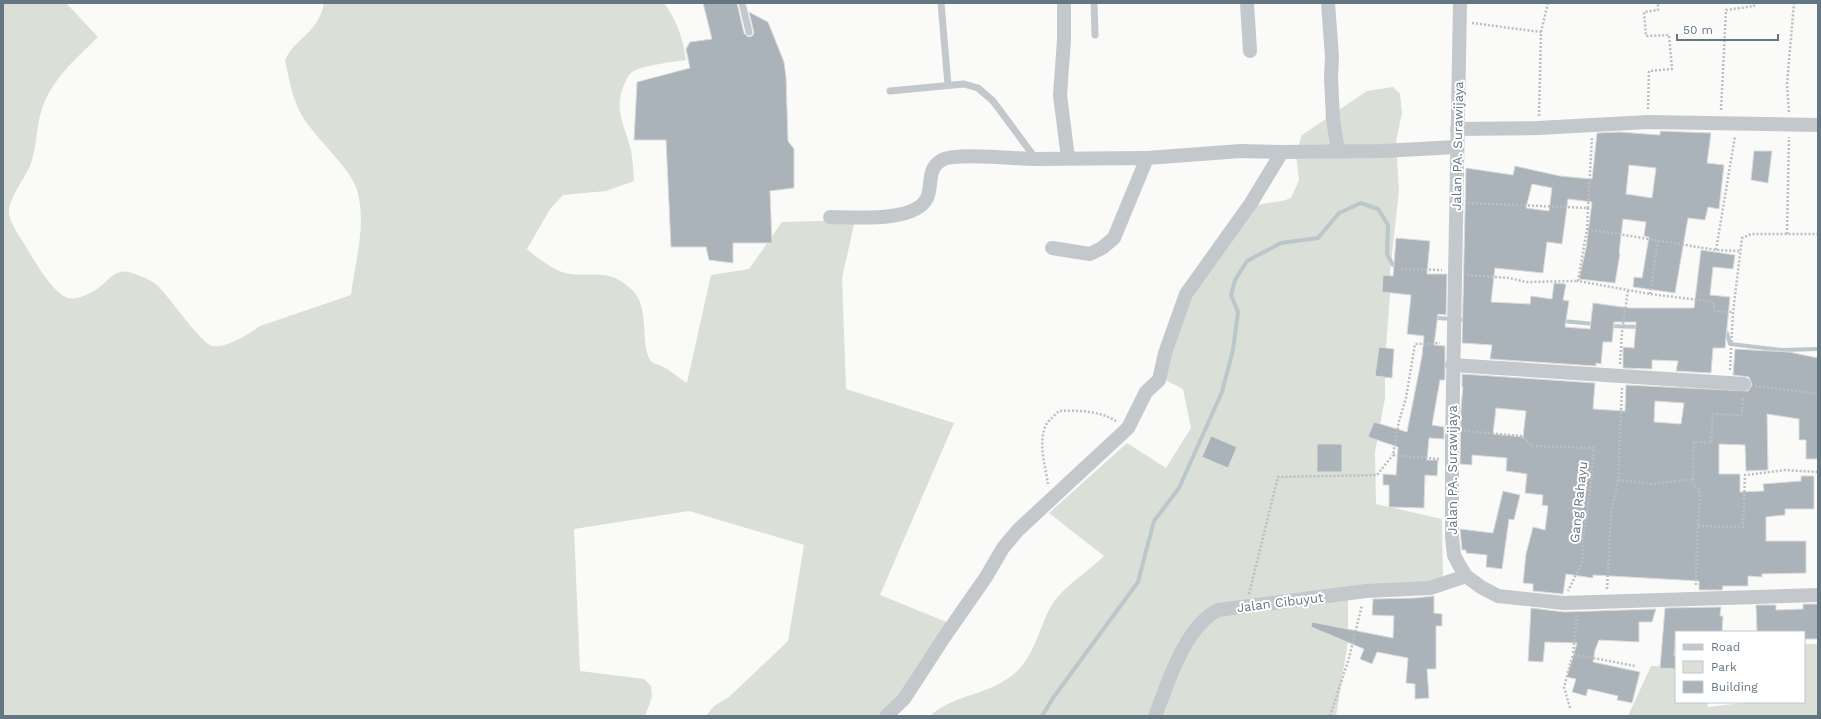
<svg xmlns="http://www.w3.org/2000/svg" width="1821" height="719" viewBox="0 0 1821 719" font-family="'Work Sans',sans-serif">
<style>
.green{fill:#dadfd7}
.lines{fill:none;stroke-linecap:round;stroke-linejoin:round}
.stream{stroke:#bbc7cb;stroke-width:4}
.building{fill:#aab3b9;stroke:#dcdcda;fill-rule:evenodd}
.path{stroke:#bbbfc2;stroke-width:2.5;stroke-dasharray:2 2;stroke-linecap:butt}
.service{stroke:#c3c8cc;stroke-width:7}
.minor{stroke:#c3c8cc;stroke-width:14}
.labels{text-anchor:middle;stroke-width:4;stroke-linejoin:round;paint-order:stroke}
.street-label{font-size:13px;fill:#657683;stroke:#fff}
</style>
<rect width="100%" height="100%" fill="#fafaf8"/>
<g class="green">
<path d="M3,3H66L98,37C74,61 48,82 40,116C36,133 36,150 30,166C24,179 8,200 9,213C10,225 25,244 31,255C38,267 55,294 68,298C77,300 90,294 97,289C109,281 115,267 132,273C141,276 152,280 159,287C170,298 202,345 213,346C228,348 249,334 260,326L351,295C355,262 367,224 357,190C352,171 322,144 310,127C294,108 290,84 285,60C296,37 318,34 324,3H664C677,20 683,39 686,60C673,62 643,65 632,72C628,75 626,80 624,85C613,110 625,125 631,150C633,160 633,171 634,181L606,191L563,195L550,209L527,249C539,259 556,273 571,274C598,277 609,269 631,289C652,306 638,351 653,363C656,364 659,365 662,366C671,371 679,378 687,383L711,275L749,269L782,222L855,220L842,278L846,389L954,423L880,595L954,625L886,716H706L714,706L729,697L788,641L804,545L689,511L574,529L580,671L644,679L651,686L652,697L645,716H3Z"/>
<path d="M1393,87L1400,94L1402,113L1396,142L1399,191L1390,272L1391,281L1385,360V398L1375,452L1376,504L1442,519L1443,583L1348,588V641L1336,716H930C955,693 990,696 1016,672C1036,654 1039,626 1053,603C1065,585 1089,571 1104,556L1049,513L1127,443L1166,468L1191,428L1183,389L1158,376L1185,299L1253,207C1266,201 1278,204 1291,198L1299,180L1296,153L1302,135L1367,91Z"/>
<polygon points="1804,644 1818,644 1818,716 1628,716 1651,666 1676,667 1676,702 1707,702 1708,707 1750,702 1804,702"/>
</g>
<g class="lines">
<g class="stream">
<polyline points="1434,315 1437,318 1468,320"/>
<polyline points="1562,321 1595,324"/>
<polyline points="1608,326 1641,327"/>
<polyline points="1721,332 1727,333 1730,344 1783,350 1818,349"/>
<polyline points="1042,716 1053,698 1138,582 1154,521 1179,488 1222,392 1233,350 1238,312 1231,295 1235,280 1247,261 1281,243 1318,238 1339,213 1361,203 1378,209 1388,225 1387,254 1393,265 1399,265"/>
</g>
</g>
<g class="building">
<polygon points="703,3 737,3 744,33 748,37 752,36 754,33 749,12 768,22 784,62 786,77 788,141 794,149 794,188 770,191 772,243 733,243 733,263 709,260 706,247 671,247 666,140 634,140 637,82 690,68 686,49 690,42 712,39"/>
<path d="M1660,131L1711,133L1707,163L1724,165L1719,209L1708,207L1705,220L1688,218L1675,293L1633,287L1634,277L1642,278L1649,237L1644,236L1646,222L1623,219L1619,253L1620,254L1615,283L1579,279L1586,248L1592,202L1568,199L1562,244L1547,242L1543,273L1495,268L1491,302L1530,304L1531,296L1552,299L1554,283L1566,284L1563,300L1569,301L1565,327L1590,329L1593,303L1630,308H1694L1701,250L1735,255L1733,269L1713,267L1710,295L1730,297L1725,348H1713L1711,373L1676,371L1678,361L1652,360V369L1623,368V347L1634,348L1636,322H1614L1612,342H1603L1601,364L1596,363V366L1490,359L1492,345L1462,343L1466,168L1513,175L1515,166L1560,176L1592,179L1597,133L1619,132L1660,135ZM1629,165L1656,168L1652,198L1626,194ZM1532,184L1552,188L1549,211L1526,208Z"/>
<polygon points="1754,151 1772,151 1768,183 1751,180"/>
<polygon points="1396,238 1430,241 1427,274 1447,274 1446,315 1438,314 1434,345 1445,346 1445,380 1440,380 1432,425 1444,427 1444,439 1429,438 1427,460 1438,460 1437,476 1425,475 1424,508 1389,507 1389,485 1383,485 1383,474 1396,475 1398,447 1368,437 1374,422 1407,432 1422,356 1424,336 1407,334 1411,295 1382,292 1383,275 1393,276"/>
<polygon points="1379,347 1394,349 1392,378 1375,376"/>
<path d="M1735,349L1789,352L1818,358V459H1806V440H1799V419L1767,414L1768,470L1746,471L1745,445L1719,444V474H1740V492L1764,491L1763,484L1801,481V476H1814V509H1785V515L1766,517V541H1806V573L1762,574V577L1748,576V586H1723L1722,590H1699V581L1593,575V578L1566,574L1563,594L1533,591V584L1523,583L1526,554L1533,527L1545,530L1548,506L1542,505L1543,495L1525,493L1527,474L1506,471L1507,458L1472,455V465L1460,464L1461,408L1463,387H1462V374L1595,383L1593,409L1625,411L1626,385L1748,391L1752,385L1749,377L1733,375ZM1655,401L1684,403L1681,424L1654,422ZM1496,408L1526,411L1523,437L1493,434Z"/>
<polygon points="1211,436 1237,447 1228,468 1202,457"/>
<rect x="1317" y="444" width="25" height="28"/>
<polygon points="1503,491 1520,495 1514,520 1509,519 1502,569 1486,567 1487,555 1466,553 1466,550 1462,550 1460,529 1493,533"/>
<polygon points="1434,596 1434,613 1442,614 1442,626 1436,626 1436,669 1427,669 1429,698 1415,699 1415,684 1406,683 1408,658 1377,652 1372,664 1360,659 1364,649 1311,627 1312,622 1393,638 1394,616 1372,615 1373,599 1416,598"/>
<polygon points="1803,604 1818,604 1818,639 1804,639 1804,632 1757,632 1756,605 1776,605 1776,610 1803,609"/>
<polygon points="1721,607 1720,616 1723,616 1722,632 1676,632 1674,656 1676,656 1676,669 1660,668 1665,608"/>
<polygon points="1531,608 1564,612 1656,609 1652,622 1639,622 1639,642 1599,640 1595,650 1593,662 1640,672 1632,703 1617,700 1618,696 1588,689 1586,696 1572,692 1576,679 1567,677 1577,643 1545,642 1543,662 1528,661"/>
</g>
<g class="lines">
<g class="path">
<polyline points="1472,23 1541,32"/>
<polyline points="1648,109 1649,71 1672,69 1669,35 1646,36 1644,12 1658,10 1658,3"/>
<polyline points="1721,110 1726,10 1754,6 1754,3"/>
<polyline points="1789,112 1787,84 1794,3"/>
<polyline points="1539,116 1541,32 1548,3"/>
<polyline points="1468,203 1588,208 1592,137"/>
<polyline points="1588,208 1587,229 1578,281 1650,294 1714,302 1714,311 1733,312"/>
<polyline points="1587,229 1716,250 1739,251"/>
<polyline points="1787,234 1789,137"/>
<polyline points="1716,250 1735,136"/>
<polyline points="1401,269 1442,270"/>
<polyline points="1467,275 1509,278 1526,282 1578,281"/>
<polyline points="1650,294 1658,241"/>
<polyline points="1620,364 1622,332 1628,290"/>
<polyline points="1730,370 1733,312 1742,238 1751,234 1818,234"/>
<polyline points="1755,386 1818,394"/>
<polyline points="1464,431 1521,436 1532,446 1594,448 1591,483 1583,541 1583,560 1568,591"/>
<polyline points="1439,459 1393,455 1399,421 1406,398 1415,344 1440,343"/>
<polyline points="1618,480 1651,484 1693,479"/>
<path d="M1048,484C1045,465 1038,442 1046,425C1049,420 1055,415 1059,411C1078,410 1100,411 1116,421"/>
<polyline points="1698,526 1743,527 1745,475 1785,470 1818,472"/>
<polyline points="1696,585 1697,541 1700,499 1699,489 1693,485 1694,442 1711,443 1713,414 1742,415 1743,397"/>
<polyline points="1607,589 1611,514 1618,480 1622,388"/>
<polyline points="1249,594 1278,477 1377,475 1393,455"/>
<polyline points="1577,615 1573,654 1635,666"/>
<polyline points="1570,708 1564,687 1573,654"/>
<polyline points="1330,716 1349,658 1362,605"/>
</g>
<g class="service">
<polyline points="742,3 749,32"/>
<polyline points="941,3 948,85"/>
<polyline points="1094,3 1095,35"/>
<polyline points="890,91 964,84 978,88 993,101 1036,159"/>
</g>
<g class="minor">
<polyline points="1064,3 1064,40 1060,95 1068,158"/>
<polyline points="1247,3 1250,51"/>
<polyline points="1328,3 1332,57 1331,78 1333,119 1338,151"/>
<polyline points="1460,3 1452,443 1452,537 1454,555 1458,563 1466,576 1481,587 1498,596 1564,603 1818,595"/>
<polyline points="1457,129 1538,128 1648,122 1818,125"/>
<polyline points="1147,158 1241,151 1282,152"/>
<path d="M830,217C854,217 915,223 927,198C933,185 926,169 942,160C955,152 1017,159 1035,159C1073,159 1110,158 1147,158L1114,238L1102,248L1090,254L1052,248"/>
<polyline points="1452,365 1744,384"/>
<polyline points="886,716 904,699 945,636 986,577 1003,548 1018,530 1128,428 1146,392 1159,380 1165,353 1186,294 1251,203 1282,152 1383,151 1456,147"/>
<path d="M1155,716C1169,681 1184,628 1218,610L1366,591L1430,588L1466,576"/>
</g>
</g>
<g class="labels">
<g class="street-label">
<text transform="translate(1457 146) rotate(-89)" y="5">Jalan PA. Surawijaya</text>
<text transform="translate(1452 470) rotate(-90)" y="5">Jalan PA. Surawijaya</text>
<text transform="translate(1578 502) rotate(-84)" y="5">Gang Rahayu</text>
<text transform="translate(1280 602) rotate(-7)" y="5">Jalan Cibuyut</text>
</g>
</g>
<rect width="1821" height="719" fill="none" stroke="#657683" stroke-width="8"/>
<rect x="1675" y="631" width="130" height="72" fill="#ffffff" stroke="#c1c8cd"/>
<rect x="1683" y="644" width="20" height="6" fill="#c3c8cc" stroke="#c1c8cd"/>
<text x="1711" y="651" font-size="12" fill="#657683">Road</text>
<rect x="1683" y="661" width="20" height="12" fill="#dadfd7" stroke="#c1c8cd"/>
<text x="1711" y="671" font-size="12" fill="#657683">Park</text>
<rect x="1683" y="681" width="20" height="12" fill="#aab3b9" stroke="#c1c8cd"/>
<text x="1711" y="691" font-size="12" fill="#657683">Building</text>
<path d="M1677 34v6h101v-6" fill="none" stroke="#657683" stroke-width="2"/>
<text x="1683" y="34" font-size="12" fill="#657683" stroke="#ffffff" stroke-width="3" paint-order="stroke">50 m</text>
</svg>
